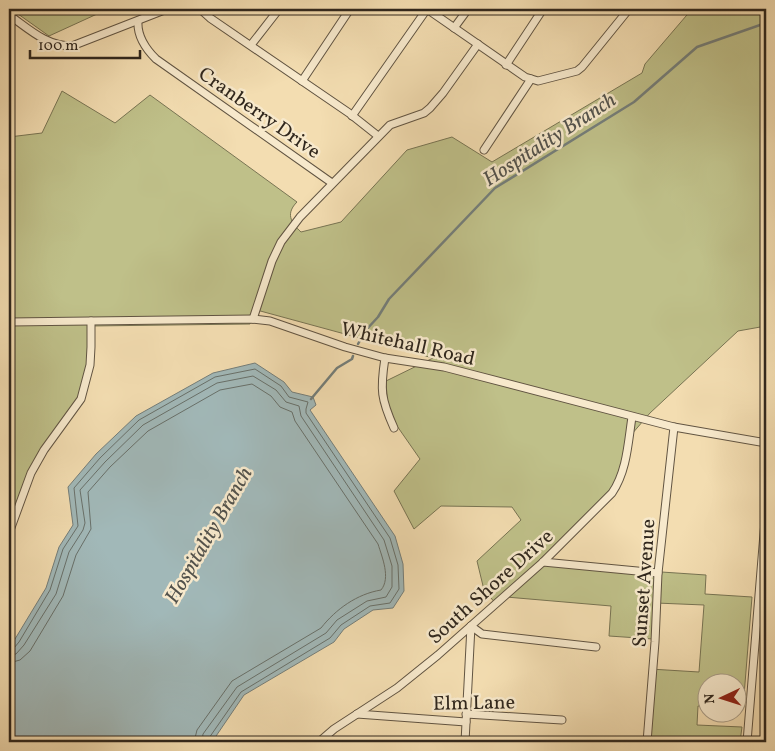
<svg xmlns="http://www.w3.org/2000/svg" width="775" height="751" viewBox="0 0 775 751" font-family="Vollkorn,serif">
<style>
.green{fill:#bfc089;stroke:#787453}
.water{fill:#a1b8b8;stroke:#747e7a}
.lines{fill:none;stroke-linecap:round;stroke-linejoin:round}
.shore{stroke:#68706a;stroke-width:1}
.stream{stroke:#747e7a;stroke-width:2.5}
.minor-casing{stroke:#615442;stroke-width:9}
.minor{stroke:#f7e9cc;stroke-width:7}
.labels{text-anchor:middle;stroke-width:5;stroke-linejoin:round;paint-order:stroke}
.street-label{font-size:20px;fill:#30271d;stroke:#f7e9cc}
.water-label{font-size:21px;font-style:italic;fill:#52524c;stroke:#f7e9cc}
</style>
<rect width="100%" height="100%" fill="#f3ddb1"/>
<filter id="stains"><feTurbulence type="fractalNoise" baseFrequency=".004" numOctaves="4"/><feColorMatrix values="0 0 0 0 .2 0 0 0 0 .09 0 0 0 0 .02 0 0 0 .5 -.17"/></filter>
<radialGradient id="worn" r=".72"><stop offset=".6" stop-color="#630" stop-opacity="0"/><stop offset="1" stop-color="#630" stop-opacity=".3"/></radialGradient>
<g class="green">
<polygon points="11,9 108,9 49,36"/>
<path d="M692,9H766V326L738,331L650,413L631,435L611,494L543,564L706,575L705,594L752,597L743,708L738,707V684H708L707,706H698L697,725L742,727L740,742H644L650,669L699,672L704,605L656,603L653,639L609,636L611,606L506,597L497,605L484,590L477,561L521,520L512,507L441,506L414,529L394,491L420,459L388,413L386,381L433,358L253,309L250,324L90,326L84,400L36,464L9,537V137L42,133L62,91L115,123L150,95L297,202C286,213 290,222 301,232L341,222L407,150L452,137L492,162L642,73L645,64Z"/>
</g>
<polygon class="water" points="255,363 284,382 292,392 313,397 316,405 310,410 395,536 403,564 404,591 393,608 373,610 344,629 334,642 244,695 212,742 9,742 9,647 15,639 46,588 59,547 73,525 68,487 96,454 136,416 213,373"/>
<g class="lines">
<g class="shore">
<polyline points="9,649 14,648 19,642 50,590 63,549 78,526 74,488 100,458 139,420 215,377 255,369 281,386 289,397 308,402 306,409 306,413 390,538 398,565 399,589 390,603 370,606 341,625 330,638 241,692 209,738 208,742"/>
<polyline points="9,656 16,654 24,645 56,594 69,552 83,530 85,523 80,490 105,462 143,425 217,383 253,376 276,390 286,402 299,406 301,416 384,540 392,566 392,587 386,597 367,601 337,620 326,633 237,687 203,734 202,742"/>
<path d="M9,663L20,660L30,651L63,596L76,555L91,529L88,492L110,467L148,431L220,390L252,384L271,396L280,407L292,412L295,421L378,544C382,557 391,578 381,590C357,594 336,609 321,628L232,681L197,730L194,742"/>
</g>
<g class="stream">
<polyline points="358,344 366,330 378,317 389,299 495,188 634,102 697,47 766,23"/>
<polyline points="311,399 337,368 352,359 353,356"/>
</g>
<defs>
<g id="minor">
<polyline points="200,9 210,18 349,113 378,136"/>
<polyline points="427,9 525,77 538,81 577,71 582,67 629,9"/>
<path d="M9,15C29,29 46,46 72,46L167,9"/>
<path d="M138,21C137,35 146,49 156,59L332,183"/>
<polyline points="454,28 468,9"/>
<polyline points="251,45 279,9"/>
<polyline points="506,65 543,9"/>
<polyline points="302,81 350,9"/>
<polyline points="352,116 427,9"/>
<polyline points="484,150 531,79"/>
<polyline points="253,319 272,261 281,242 300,217 390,125 424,113 430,108 443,93 478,44"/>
<polyline points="9,322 253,319 270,321 345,347 385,358 444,367 674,427 766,443"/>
<path d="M385,358C380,390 381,399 394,428"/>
<polyline points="9,533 31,473 44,450 81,399 90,365 91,347 91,321"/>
<polyline points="543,562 658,573"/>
<polyline points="471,626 482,634 596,647"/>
<polyline points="357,714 466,722"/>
<polyline points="466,714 562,720"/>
<path d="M319,742L334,729L397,688L438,655L543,562L612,493C627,471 628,443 632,417"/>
<polyline points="465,742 471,626"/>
<polyline points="647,742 655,642 658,573 674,427"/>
<polyline points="747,742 766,509"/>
</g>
</defs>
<use href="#minor" class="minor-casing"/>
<use href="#minor" class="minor"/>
</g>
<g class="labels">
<g class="street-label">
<text transform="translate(260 112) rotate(35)" y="7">Cranberry Drive</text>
<text transform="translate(408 343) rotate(13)" y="7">Whitehall Road</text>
<text transform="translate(643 583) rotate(-86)" y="7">Sunset Avenue</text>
<text transform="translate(490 586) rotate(-42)" y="7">South Shore Drive</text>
<text transform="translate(474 702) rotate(-1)" y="7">Elm Lane</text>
</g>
<g class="water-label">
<text transform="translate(549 139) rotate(-33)" y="7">Hospitality Branch</text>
<text transform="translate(208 535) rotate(-60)" y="7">Hospitality Branch</text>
</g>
</g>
<rect width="775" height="751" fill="none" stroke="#f3ddb1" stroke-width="30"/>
<rect x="10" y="10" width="755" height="731" fill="none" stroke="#30271d" stroke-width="2.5"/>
<rect x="15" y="15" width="745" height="721" fill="none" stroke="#30271d"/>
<g transform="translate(722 698) rotate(266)"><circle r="24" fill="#f7e9cc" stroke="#a79b86"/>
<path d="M0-4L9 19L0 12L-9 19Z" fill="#8f2418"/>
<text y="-8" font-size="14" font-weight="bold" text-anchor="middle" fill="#30271d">N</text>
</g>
<path d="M30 50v8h110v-8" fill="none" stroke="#30271d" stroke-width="2.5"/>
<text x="38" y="50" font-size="15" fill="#30271d" stroke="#f7e9cc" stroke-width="4" paint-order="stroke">100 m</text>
<rect width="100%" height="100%" filter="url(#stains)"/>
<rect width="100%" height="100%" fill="url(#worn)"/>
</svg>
